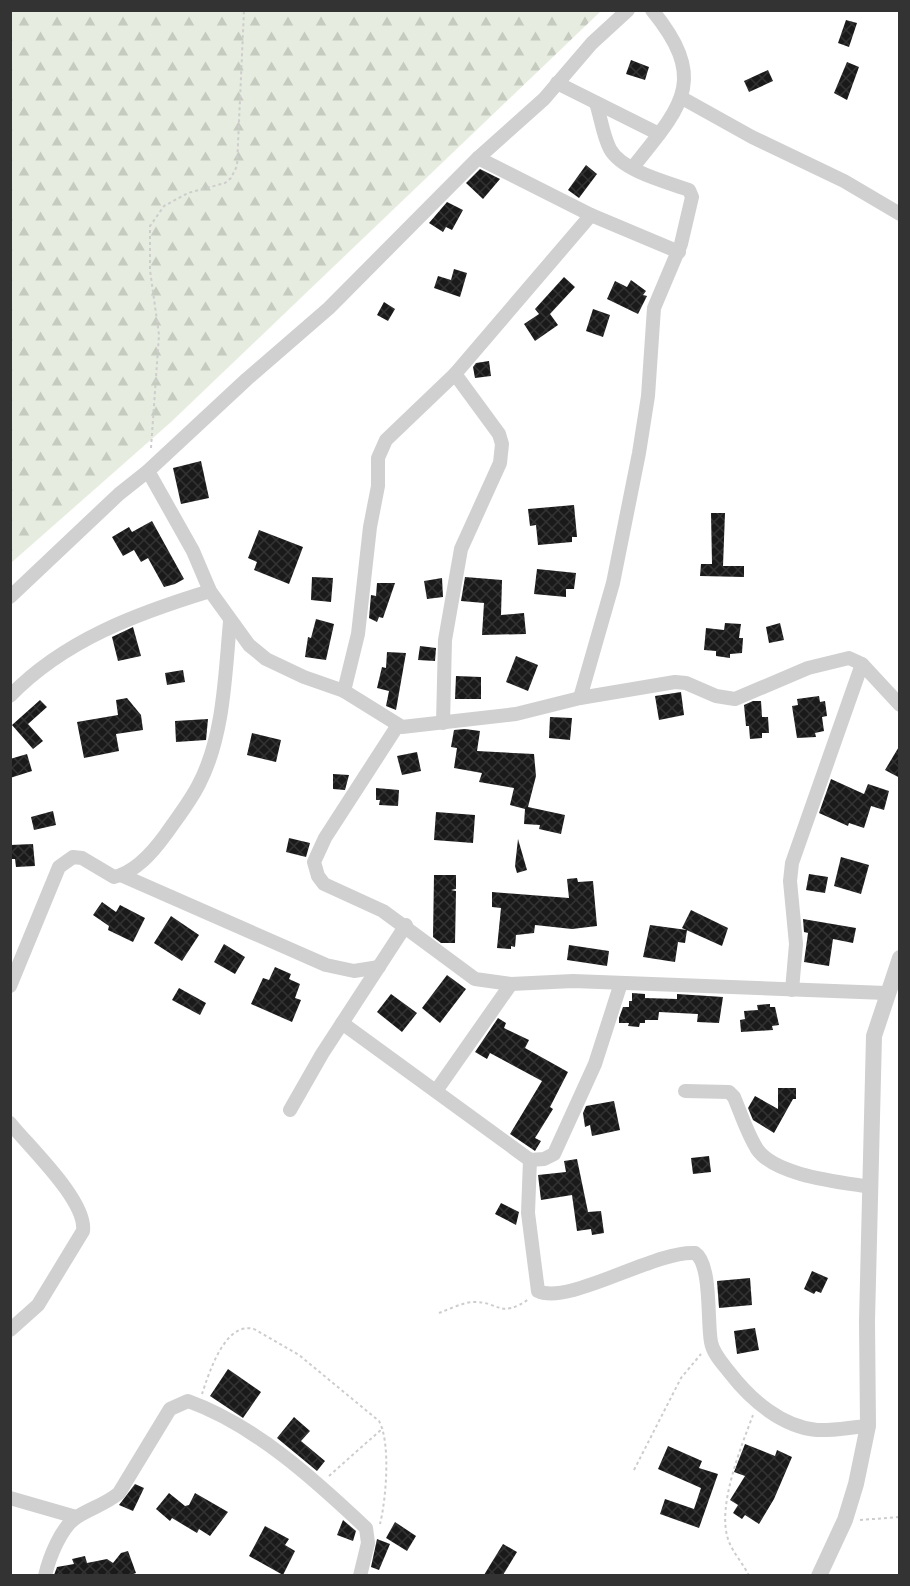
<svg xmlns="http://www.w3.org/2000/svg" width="910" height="1586" viewBox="0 0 910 1586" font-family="'Fira Sans Condensed',sans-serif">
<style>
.forest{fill:url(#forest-firs)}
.building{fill:url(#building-cross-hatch)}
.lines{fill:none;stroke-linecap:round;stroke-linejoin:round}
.path{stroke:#cdcdcd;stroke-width:2;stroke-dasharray:3 3;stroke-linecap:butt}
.minor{stroke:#d0d0d0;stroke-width:14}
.tertiary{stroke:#d0d0d0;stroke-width:16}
</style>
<defs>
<pattern id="forest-firs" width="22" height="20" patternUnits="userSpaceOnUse" patternTransform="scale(1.5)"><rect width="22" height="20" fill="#e6ecdf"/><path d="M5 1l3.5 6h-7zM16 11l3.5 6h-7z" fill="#c6cbc0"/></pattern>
<pattern id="building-cross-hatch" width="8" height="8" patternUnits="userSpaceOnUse" patternTransform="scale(1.5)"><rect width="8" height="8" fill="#1a1a1a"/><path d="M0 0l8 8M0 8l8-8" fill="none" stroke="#333"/></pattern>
</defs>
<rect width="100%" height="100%" fill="#fff"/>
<polygon class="forest" points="11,10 601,10 601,11 171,422 11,563"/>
<g class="building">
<polygon points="846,20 857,23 849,47 838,43"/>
<polygon points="631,60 649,67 645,80 626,74"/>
<polygon points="847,62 859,67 847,100 834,93"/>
<polygon points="768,70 773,81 749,92 744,81"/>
<polygon points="586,165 597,174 579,198 568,190"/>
<polygon points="480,169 500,179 483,199 466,183"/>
<polygon points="447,202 463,210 452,230 446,227 443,232 429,223"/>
<polygon points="454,269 467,273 460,297 434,288 438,276 451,280"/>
<polygon points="564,277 575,287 550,314 558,325 535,341 524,324 539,314 535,309"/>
<polygon points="631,280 646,291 643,295 647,296 638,314 607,299 615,281 627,287"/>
<polygon points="384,302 395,309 388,321 377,315"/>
<polygon points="593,309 610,315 603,337 586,331"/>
<polygon points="489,361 491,376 475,378 473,367 476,363"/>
<polygon points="201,461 209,498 181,504 173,468"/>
<polygon points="574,505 577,537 572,537 572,542 538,545 536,525 530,526 528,509"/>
<polygon points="711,513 725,513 723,566 744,566 744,577 700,576 701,564 712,564"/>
<polygon points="152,521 184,579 175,584 164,587 148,558 141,562 134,550 123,556 112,537 129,527 132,532"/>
<polygon points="259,530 303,547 289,584 254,570 257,562 248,558"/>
<polygon points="537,569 576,573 574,589 566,589 566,597 534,594"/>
<polygon points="312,577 333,578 331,602 311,600"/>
<polygon points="465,577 502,580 501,615 524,613 526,634 482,635 484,603 461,601"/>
<polygon points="442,578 443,597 427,599 424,581"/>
<polygon points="377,583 395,583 383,618 379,617 377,622 369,618 371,595 376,596"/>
<polygon points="316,619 334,624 326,660 305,657 308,637 311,638"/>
<polygon points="725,623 741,624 739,638 743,638 742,653 730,654 730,658 716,656 716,651 704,650 706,628 724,630"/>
<polygon points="780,623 784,640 769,643 766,627"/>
<polygon points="133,627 141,656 118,661 112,637"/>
<polygon points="420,646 436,648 435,661 418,660"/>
<polygon points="387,652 406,653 396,710 386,706 389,691 377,688 382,667 386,668"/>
<polygon points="516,656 538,665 528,691 506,682"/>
<polygon points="183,670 185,682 167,685 165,673"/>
<polygon points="456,676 481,677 481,699 455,699"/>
<polygon points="681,692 684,715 659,720 655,696"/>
<polygon points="819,696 820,702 825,701 827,716 822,717 824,731 815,733 816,737 797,738 792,706 798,705 797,699"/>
<polygon points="127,698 141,715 143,730 116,734 119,751 84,758 77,722 118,715 116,700"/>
<polygon points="40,700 47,707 28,724 43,741 33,749 12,725"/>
<polygon points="753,701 761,701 762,717 768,717 769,733 762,733 762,738 750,739 749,726 746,726 744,705"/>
<polygon points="550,717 572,718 570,740 549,738"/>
<polygon points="208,719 206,740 176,742 175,721"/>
<polygon points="465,729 480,731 477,751 534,754 536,776 528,807 565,815 561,834 539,829 540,825 524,824 525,809 510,805 514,788 479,782 482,773 454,768 457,748 451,747 454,730"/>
<polygon points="252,733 281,740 276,762 247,755"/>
<polygon points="900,745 900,778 885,770"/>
<polygon points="417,752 421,771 402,775 397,756"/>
<polygon points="27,754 32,771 10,778 10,759"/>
<polygon points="333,774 349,775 345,790 333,789"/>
<polygon points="831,779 864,794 868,784 889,791 884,810 871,806 864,828 849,823 848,826 819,813"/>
<polygon points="376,788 399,790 398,806 379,805 380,800 376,800"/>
<polygon points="53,811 56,825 34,830 31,817"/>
<polygon points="436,812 475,815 473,843 434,840"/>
<polygon points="289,838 310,843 306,857 286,852"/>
<polygon points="518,839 527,870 517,873 515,866"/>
<polygon points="33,844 35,866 16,867 15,859 10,859 10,845"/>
<polygon points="841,857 869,865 861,894 834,886"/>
<polygon points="809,874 828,877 825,893 806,890"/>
<polygon points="434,875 456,875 456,889 451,890 456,891 455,943 441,943 433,937"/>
<polygon points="577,878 578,882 593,881 597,926 572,929 535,925 534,933 516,935 515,947 511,946 511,949 497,948 501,908 492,907 492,892 569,898 567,879"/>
<polygon points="102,902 116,912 120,905 145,918 133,942 108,930 109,926 93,915"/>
<polygon points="691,910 728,928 722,946 682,928"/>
<polygon points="171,916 199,935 182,961 154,943"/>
<polygon points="803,919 856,928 853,943 833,939 829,966 804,962 808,933 804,932"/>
<polygon points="650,925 687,930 685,943 678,942 675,962 643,957"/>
<polygon points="224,944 245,957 235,974 214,962"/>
<polygon points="569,945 609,951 607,966 567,960"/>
<polygon points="275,967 291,974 289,979 300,984 295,998 301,1000 292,1022 251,1004 263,978 269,980"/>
<polygon points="447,975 466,989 440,1023 422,1008"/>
<polygon points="179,988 206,1003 200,1015 172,1000"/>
<polygon points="632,993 645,994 645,998 677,999 677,994 723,997 719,1023 697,1022 698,1014 659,1012 658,1020 645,1020 645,1023 640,1023 639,1027 628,1026 629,1023 619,1023 619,1018 623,1007 629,1007 629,1001 632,1001"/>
<polygon points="391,994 417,1013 402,1032 377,1012"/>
<polygon points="770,1004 770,1007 775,1007 779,1025 772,1026 773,1030 741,1032 740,1020 745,1019 744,1011 758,1010 757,1005"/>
<polygon points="498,1018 506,1023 504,1028 529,1040 525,1048 568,1072 550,1107 553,1109 535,1138 541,1141 535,1151 510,1134 542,1081 490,1053 487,1059 475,1052"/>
<polygon points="778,1088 796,1088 796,1099 793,1099 774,1133 753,1120 748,1108 755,1096 778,1109"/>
<polygon points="614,1101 620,1130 592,1136 590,1125 585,1127 583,1113 586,1106"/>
<polygon points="709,1156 711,1172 693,1174 691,1158"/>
<polygon points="577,1159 588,1212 601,1211 604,1233 592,1235 591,1229 577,1231 572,1195 541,1200 538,1175 566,1172 564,1161"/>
<polygon points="501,1203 519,1212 516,1225 495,1214"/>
<polygon points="812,1271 828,1278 821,1293 816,1291 814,1294 804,1289"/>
<polygon points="750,1278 752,1305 719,1308 717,1281"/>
<polygon points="755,1328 759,1350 737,1354 734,1331"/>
<polygon points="228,1369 261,1392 243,1418 210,1396"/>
<polygon points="294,1417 310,1431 301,1441 325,1461 317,1471 277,1438"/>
<polygon points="745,1444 775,1456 777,1450 792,1457 774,1499 759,1524 745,1515 742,1519 733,1513 738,1505 730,1500 745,1476 734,1472"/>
<polygon points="668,1446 702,1461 699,1468 718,1474 699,1528 660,1514 665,1499 694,1509 701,1488 658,1469"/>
<polygon points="135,1484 144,1488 133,1511 119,1505"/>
<polygon points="169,1493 185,1506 189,1505 195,1493 228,1512 210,1536 199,1529 197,1533 172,1518 170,1521 156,1509"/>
<polygon points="343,1520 356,1531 353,1541 337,1535"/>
<polygon points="395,1522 416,1536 407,1551 386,1538"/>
<polygon points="265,1526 289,1539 285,1545 295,1551 283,1575 249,1556"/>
<polygon points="377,1539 390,1544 379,1570 371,1567"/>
<polygon points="503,1544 517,1552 503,1575 484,1575"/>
<polygon points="128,1551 136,1573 131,1575 54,1575 57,1567 74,1564 72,1559 85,1556 87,1563 107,1559 113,1563 121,1553"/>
</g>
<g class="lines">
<g class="path">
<polyline points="151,448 159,335 150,270 150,226 164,206 188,193 225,183 231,178 237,166 244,10"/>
<path d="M439,1313C450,1309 463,1302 475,1302C499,1302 500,1319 529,1299"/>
<path d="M202,1394C209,1373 225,1321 254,1329L299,1355L379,1421C391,1443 386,1500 380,1524"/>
<polyline points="634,1470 681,1378 701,1354"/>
<polyline points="329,1476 383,1428"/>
<polyline points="860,1520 900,1517"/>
<path d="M749,1576C743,1563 732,1552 728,1539C717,1506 741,1447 753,1415"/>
</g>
<g class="minor">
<polyline points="557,83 659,134"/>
<polyline points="682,98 752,137 844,181 900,214"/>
<polyline points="478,158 591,215 679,252"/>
<path d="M633,167C682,106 709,80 652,10"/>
<polyline points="148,471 193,551 210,591 249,645 266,659 304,677 344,691 402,727 516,714 580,698 675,682 686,683 716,696 735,699 808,668 849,658 862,664 900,705"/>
<polyline points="10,597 119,494 148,471 247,379 329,308 478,158 544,99 592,43 628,10"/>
<polyline points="344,691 358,634 370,527 378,486 378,458 386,440 455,374 591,215"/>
<path d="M10,696C64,640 138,613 210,591"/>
<path d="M580,698L613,583L639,453L648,396L654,308L681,244L692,197L689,190C667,182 622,171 610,149C603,136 601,118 596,103"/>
<polyline points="443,723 445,640 461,549 500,463 502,444 499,434 455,374"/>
<polyline points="398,725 325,838 314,862 318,876 324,884 383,911 475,979 511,984 573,981 886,993"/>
<polyline points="121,875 326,965 354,971 379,967"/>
<path d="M10,986L59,867L73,857L82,858L114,877C136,872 153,852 166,834C177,818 190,802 199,784C224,736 225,675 230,622"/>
<polyline points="792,990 796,944 790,881 792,863 862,664"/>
<polyline points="342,1023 530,1160 544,1159 554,1154 595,1064 621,983"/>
<polyline points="436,1091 511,984"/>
<path d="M685,1091L729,1092L734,1097C741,1114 747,1133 757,1149C775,1176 841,1182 871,1187"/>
<polyline points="290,1110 322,1054 406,925"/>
<path d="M10,1123C30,1148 87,1201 83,1231L38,1305L10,1330"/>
<path d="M530,1160L528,1213L538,1291C568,1306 656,1250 695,1253C712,1264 707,1322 711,1342C713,1354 723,1364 730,1373C751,1400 782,1427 817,1430C834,1431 851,1427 868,1426"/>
<polyline points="10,1498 76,1517"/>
<path d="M45,1576C49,1558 61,1527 77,1517C91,1508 106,1504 119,1493L170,1409L188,1401C255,1425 315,1480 366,1528L368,1543L360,1576"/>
</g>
<polyline class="tertiary" points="819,1576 845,1520 856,1484 868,1426 867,1321 874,1036 900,958"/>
</g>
<rect width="910" height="1586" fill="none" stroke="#333333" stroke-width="24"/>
</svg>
